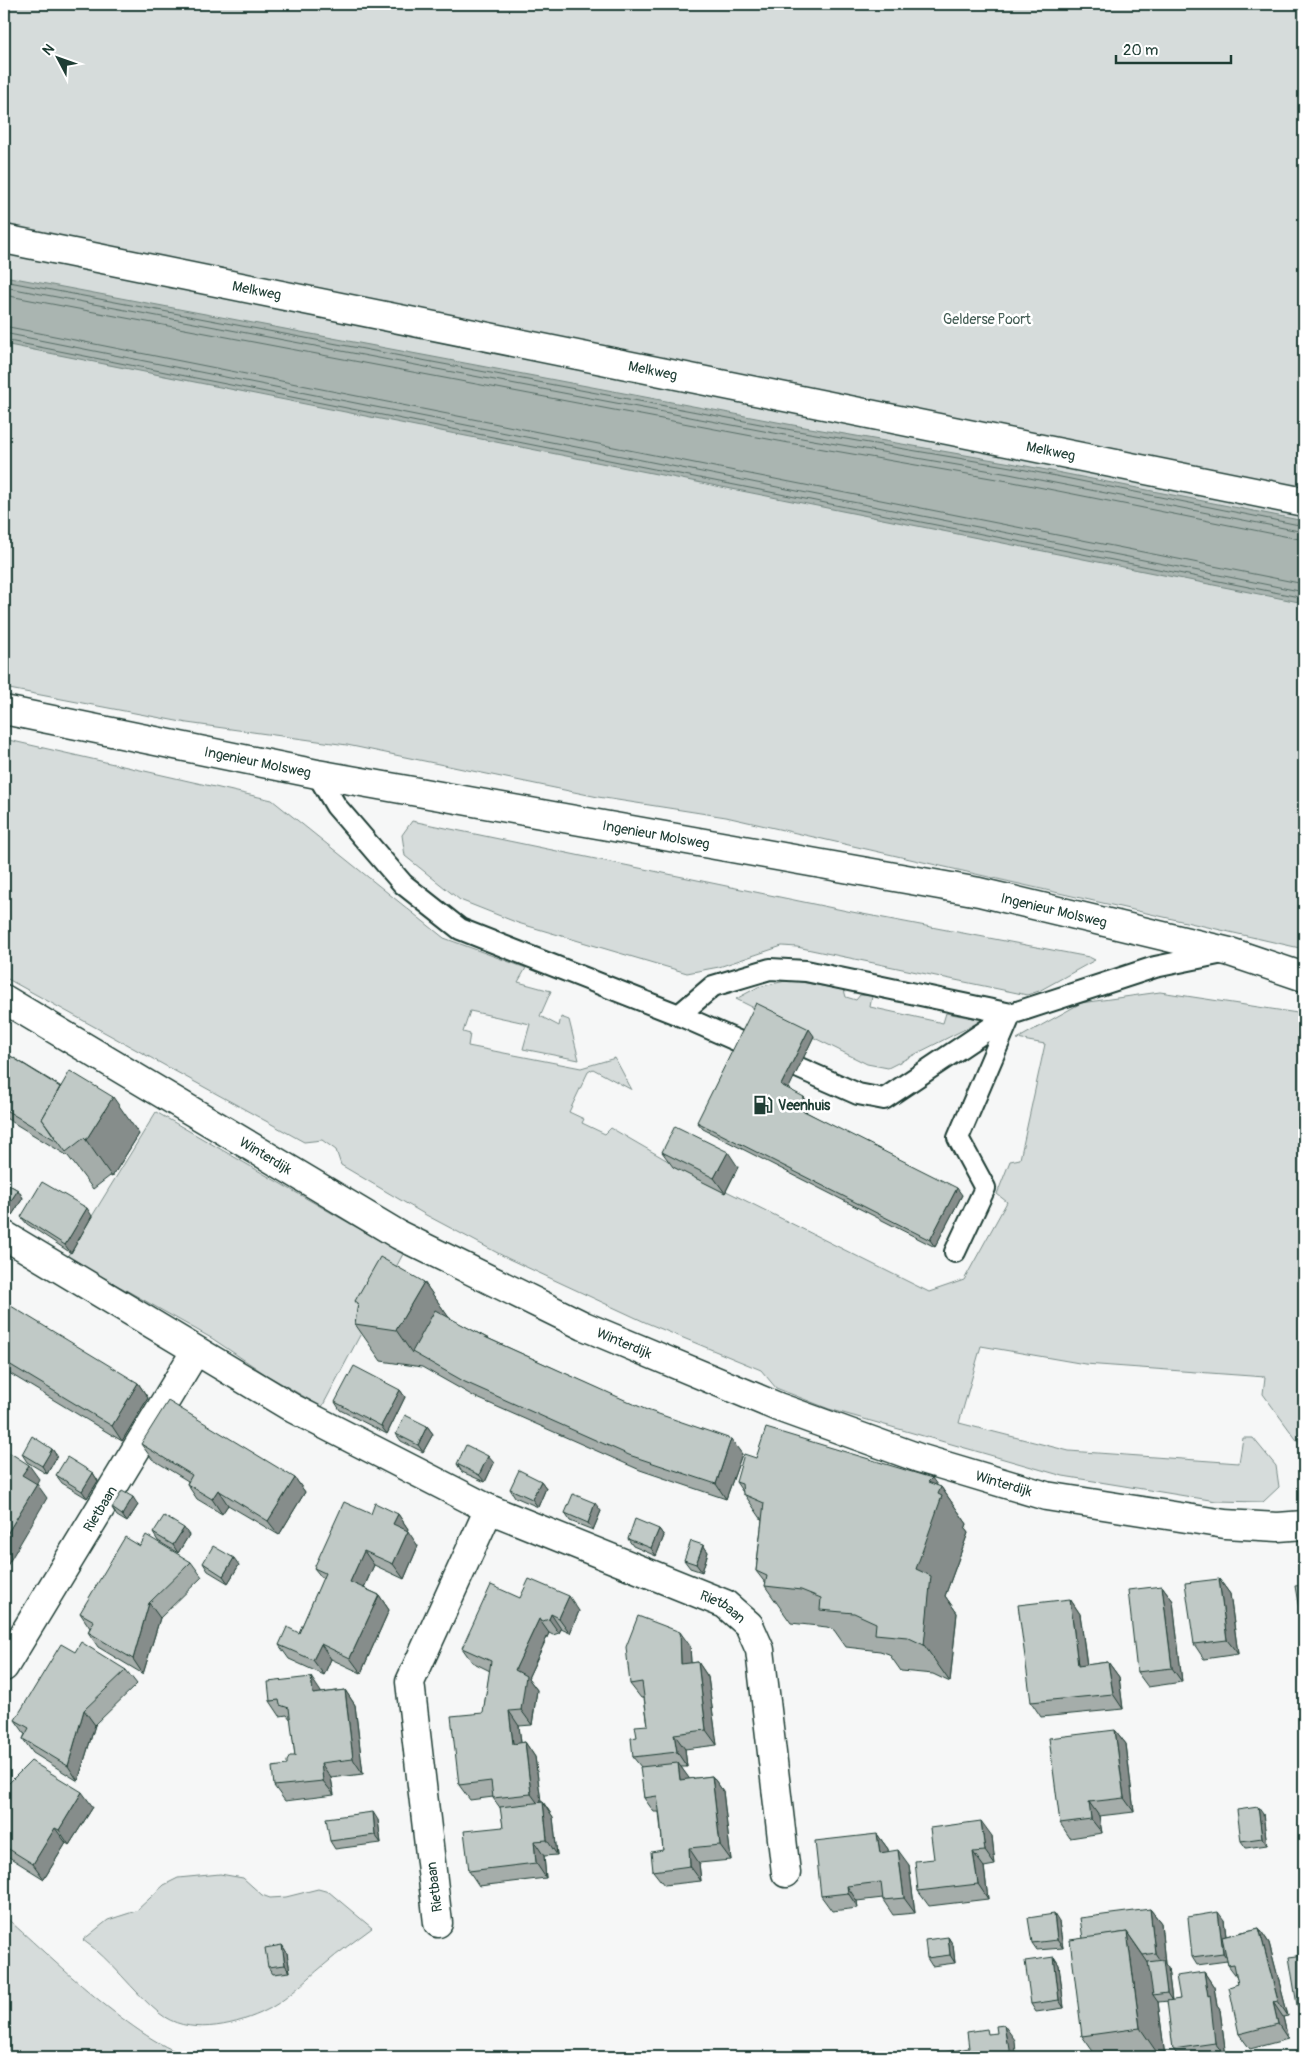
<svg xmlns="http://www.w3.org/2000/svg" width="1308" height="2061" viewBox="0 0 1308 2061" font-family="Pangolin,sans-serif">
<style>
.green{fill:#d6dcdb;stroke:#7a8c88}
.water{fill:#aab5b1;stroke:#72857f}
.lines{fill:none;stroke-linecap:round;stroke-linejoin:round}
.shore{stroke:#576d66;stroke-width:1}
.lane-casing{stroke:#1f3d34;stroke-width:24}
.street-casing{stroke:#1f3d34;stroke-width:31}
.secondary-casing{stroke:#1f3d34;stroke-width:31}
.lane{stroke:#fff;stroke-width:20}
.street{stroke:#fff;stroke-width:28}
.secondary{stroke:#fff;stroke-width:28}
.wall{fill:#a5adaa;stroke:#1f3d34}
.shaded-wall{fill:#868d8b;stroke:#1f3d34}
.building{fill:#c0c9c6;stroke:#1f3d34}
.labels{text-anchor:middle;stroke-width:5;stroke-linejoin:round;paint-order:stroke}
.street-label{font-size:14px;fill:#1f3d34;stroke:#fff}
.park-label{font-size:14px;fill:#445d55;stroke:#fff}
.poi-label{font-size:14px;font-weight:bold;fill:#1f3d34;stroke:#fff;text-anchor:start}
</style>
<rect width="100%" height="100%" fill="#f6f7f7"/>
<filter id="ink" filterUnits="userSpaceOnUse"><feTurbulence type="fractalNoise" baseFrequency=".02" numOctaves="2"/><feDisplacementMap in="SourceGraphic" scale="10" xChannelSelector="R" yChannelSelector="G"/><feConvolveMatrix kernelMatrix="1 2 1 2 8 2 1 2 1" color-interpolation-filters="sRGB"/></filter>
<g filter="url(#ink)">
<g class="green">
<polygon points="4,4 1304,4 1304,949 726,817 598,797 347,745 187,723 4,688"/>
<polygon points="4,739 272,800 444,938 526,968 518,982 551,991 540,1016 559,1026 561,1017 569,1020 579,1060 523,1049 530,1024 470,1011 463,1032 470,1034 468,1046 581,1068 615,1058 632,1090 593,1069 588,1072 569,1112 584,1119 582,1123 605,1134 611,1128 682,1169 929,1292 964,1280 1007,1202 997,1194 1010,1161 1020,1159 1045,1044 1017,1039 1081,1003 1160,992 1304,1014 1304,1450 1263,1394 1265,1377 1085,1364 981,1346 959,1423 1069,1451 1239,1463 1243,1438 1253,1438 1276,1466 1279,1487 1263,1502 1216,1501 1063,1476 829,1409 776,1388 761,1370 647,1323 509,1259 426,1215 341,1165 336,1150 322,1140 304,1142 4,977"/>
<polygon points="412,821 852,912 1089,957 1095,960 1039,991 1027,995 797,947 782,946 719,967 687,973 518,923 460,900 405,856 402,835"/>
<polygon points="790,980 844,990 846,997 856,1000 860,995 872,996 870,1007 943,1023 946,1013 983,1020 888,1068 867,1064 736,999 758,987"/>
<polygon points="156,1112 403,1254 322,1407 265,1374 213,1339 67,1257"/>
<path d="M220,1874L243,1878L262,1895L270,1898L286,1897L318,1889L329,1892L372,1928C356,1940 339,1952 324,1965C303,1982 286,2002 261,2013C232,2026 187,2036 159,2013C132,1991 112,1960 83,1940L108,1920L136,1911L164,1885L178,1878Z"/>
<path d="M4,1916C47,1953 139,2046 193,2057H4Z"/>
</g>
<polygon class="water" points="4,276 793,425 1011,463 1304,521 1304,603 4,344"/>
<g class="lines">
<g class="shore">
<polyline points="4,281 792,430 1011,467 1304,526"/>
<polyline points="4,287 790,436 1009,474 1304,532"/>
<polyline points="4,295 789,443 1008,481 1304,540"/>
<polyline points="4,326 1304,584"/>
<polyline points="4,333 1304,592"/>
<polyline points="4,340 1304,598"/>
</g>
<defs>
<g id="lane">
<polyline points="317,774 336,806 403,884 460,929 679,1015 713,986 770,969 806,971 1011,1014 1155,967 1223,953"/>
<polyline points="679,1015 858,1094 884,1099 1011,1014 958,1138 985,1188 955,1252"/>
</g>
<g id="street">
<path id="s1" d="M4,239L1304,502"/>
<path id="s2" d="M4,999L399,1235L584,1326L778,1407L919,1458L1046,1496L1225,1524L1278,1527L1304,1525"/>
<path id="s3" d="M4,1235L294,1409L489,1509L725,1604L749,1625L760,1650L786,1873"/>
<path id="s4" d="M4,1667L195,1352"/>
<polyline points="438,1923 410,1682 489,1509"/>
</g>
<g id="secondary">
<path id="s5" d="M4,710L317,774L979,892L1230,952L1304,977"/>
</g>
</defs>
<use href="#lane" class="lane-casing"/>
<use href="#street" class="street-casing"/>
<use href="#secondary" class="secondary-casing"/>
<use href="#lane" class="lane"/>
<use href="#street" class="street"/>
<use href="#secondary" class="secondary"/>
</g>
<g class="wall">
<polygon points="814,1036 788,1089 810,1105 806,1112 962,1195 935,1247 703,1129 697,1122"/>
<polygon points="4,1052 139,1134 112,1177 110,1176 93,1189 68,1156 4,1117"/>
<polygon points="662,1152 738,1167 725,1193 673,1167"/>
<polygon points="4,1182 18,1190 23,1198 12,1215 4,1210"/>
<polygon points="92,1216 71,1253 27,1224 21,1217"/>
<polygon points="424,1282 449,1318 487,1338 742,1454 726,1499 640,1470 475,1397 422,1367 381,1361 355,1324 358,1305 355,1301"/>
<polygon points="4,1318 138,1383 148,1398 122,1441 4,1370"/>
<polygon points="400,1390 405,1397 387,1434 340,1410 335,1402"/>
<polygon points="427,1426 433,1434 423,1452 401,1441 396,1434"/>
<polygon points="141,1444 295,1478 305,1492 279,1535 228,1505 222,1514 197,1499 187,1484 188,1481 152,1459"/>
<polygon points="52,1449 57,1456 47,1474 27,1462 22,1454"/>
<polygon points="756,1458 941,1487 967,1524 965,1529 968,1533 945,1596 957,1613 950,1682 933,1674 901,1671 889,1654 880,1651 846,1647 834,1630 827,1627 791,1623 765,1586 766,1584 756,1571 762,1520 736,1482"/>
<polygon points="494,1463 485,1482 462,1472 457,1464"/>
<polygon points="93,1473 98,1481 87,1498 62,1483 56,1475"/>
<polygon points="541,1481 546,1488 538,1507 515,1497 510,1489"/>
<polygon points="138,1505 127,1522 117,1516 112,1508"/>
<polygon points="601,1511 593,1530 570,1521 565,1513"/>
<polygon points="371,1514 398,1514 408,1529 407,1531 418,1546 404,1579 374,1565 364,1588 379,1595 389,1610 361,1673 331,1659 324,1675 289,1659 279,1645 299,1633 323,1579 314,1568"/>
<polygon points="659,1529 664,1536 656,1556 633,1546 628,1539"/>
<polygon points="153,1533 189,1535 178,1553 158,1541"/>
<polygon points="703,1545 708,1552 702,1572 690,1568 684,1560"/>
<polygon points="140,1546 191,1562 202,1577 160,1618 143,1674 98,1647 88,1632 90,1628 80,1613"/>
<polygon points="203,1563 239,1565 228,1583 208,1571"/>
<polygon points="1219,1579 1230,1594 1238,1654 1204,1659 1194,1644"/>
<polygon points="1162,1586 1173,1601 1182,1682 1148,1687 1137,1672"/>
<polygon points="520,1598 579,1611 570,1633 561,1629 559,1633 553,1635 549,1633 528,1678 537,1690 532,1725 519,1726 521,1743 525,1742 535,1757 541,1802 543,1802 553,1817 557,1855 544,1856 546,1878 479,1886 469,1871 503,1827 501,1809 493,1798 493,1797 470,1800 459,1785 483,1713 490,1671 472,1662 462,1648"/>
<polygon points="1070,1599 1080,1614 1087,1665 1108,1662 1119,1677 1123,1709 1041,1717 1031,1702"/>
<polygon points="690,1646 691,1663 698,1662 708,1677 717,1745 685,1749 687,1767 681,1767 689,1779 712,1776 723,1791 731,1860 699,1863 701,1881 664,1885 653,1871 663,1850 659,1812 654,1812 644,1798 641,1767 633,1757 637,1737 648,1725 644,1698 641,1698 630,1684"/>
<polygon points="75,1652 126,1670 137,1684 95,1725 78,1781 33,1753 23,1739 25,1734 15,1720"/>
<polygon points="345,1690 355,1705 363,1774 331,1778 334,1795 285,1801 274,1786 287,1765 295,1756 291,1720 287,1715 280,1716 270,1701 321,1692 321,1693"/>
<polygon points="1115,1730 1126,1744 1134,1812 1099,1816 1102,1833 1070,1838 1060,1823"/>
<polygon points="4,1788 93,1807 69,1845 66,1843 44,1879 4,1854"/>
<polygon points="1263,1814 1267,1845 1246,1848 1241,1841"/>
<polygon points="378,1820 381,1843 335,1849 330,1841"/>
<polygon points="877,1834 888,1849 888,1852 909,1865 915,1913 893,1915 883,1900 883,1898 857,1901 858,1908 832,1911 821,1896"/>
<polygon points="992,1836 995,1865 984,1867 988,1899 929,1906 918,1891 934,1859"/>
<polygon points="1150,1909 1161,1923 1165,1964 1168,1968 1172,2001 1180,1999 1204,1972 1214,1987 1217,2006 1220,2010 1226,2057 1179,2057 1173,2049 1169,2001 1158,2002 1165,2057 1097,2057 1082,2036 1083,1939"/>
<polygon points="1224,1920 1226,1936 1259,1928 1269,1943 1288,2016 1283,2017 1288,2039 1250,2049 1239,2034 1238,1984 1237,1977 1228,1965 1227,1961 1197,1965 1192,1957"/>
<polygon points="1059,1922 1063,1948 1037,1950 1032,1943"/>
<polygon points="948,1937 953,1945 955,1963 932,1966 927,1958"/>
<polygon points="282,1945 287,1953 290,1972 273,1974 268,1967"/>
<polygon points="1304,1955 1304,2015 1297,2005"/>
<polygon points="1054,1957 1059,1965 1064,2008 1036,2012 1031,2004"/>
</g>
<g class="shaded-wall">
<polygon points="809,1029 814,1036 787,1092 781,1085"/>
<polygon points="113,1097 139,1134 112,1177 86,1140"/>
<polygon points="804,1097 810,1105 803,1116 798,1108"/>
<polygon points="728,1152 738,1167 725,1193 714,1178"/>
<polygon points="957,1188 962,1195 935,1247 930,1240"/>
<polygon points="18,1190 23,1198 12,1215 6,1208"/>
<polygon points="87,1208 92,1216 71,1253 65,1245"/>
<polygon points="424,1282 450,1319 412,1353 396,1330"/>
<polygon points="138,1383 148,1398 122,1441 112,1426"/>
<polygon points="400,1390 405,1397 387,1434 381,1426"/>
<polygon points="4,1421 7,1426 4,1431"/>
<polygon points="427,1426 433,1434 423,1452 418,1445"/>
<polygon points="731,1439 742,1454 726,1499 716,1484"/>
<polygon points="52,1449 57,1456 47,1474 42,1466"/>
<polygon points="488,1456 494,1463 485,1482 479,1475"/>
<polygon points="29,1465 39,1479 33,1490 22,1475"/>
<polygon points="93,1473 98,1481 87,1498 82,1491"/>
<polygon points="295,1478 305,1492 279,1535 268,1521"/>
<polygon points="932,1478 940,1489 941,1487 967,1524 965,1529 968,1533 945,1596 957,1613 950,1682 924,1645 916,1569 928,1482"/>
<polygon points="541,1481 546,1488 538,1507 532,1499"/>
<polygon points="37,1484 47,1498 4,1571 4,1539"/>
<polygon points="218,1490 228,1505 222,1514 212,1499"/>
<polygon points="133,1497 138,1505 127,1522 122,1515"/>
<polygon points="595,1503 601,1511 593,1530 588,1523"/>
<polygon points="398,1514 408,1529 403,1539 393,1524"/>
<polygon points="184,1528 189,1535 178,1553 173,1545"/>
<polygon points="659,1529 664,1536 656,1556 651,1548"/>
<polygon points="408,1531 418,1546 404,1579 393,1564"/>
<polygon points="703,1545 708,1552 702,1572 696,1564"/>
<polygon points="364,1551 374,1565 360,1596 350,1582"/>
<polygon points="234,1558 239,1565 228,1583 223,1576"/>
<polygon points="1219,1579 1230,1594 1238,1654 1227,1640"/>
<polygon points="1162,1586 1173,1601 1182,1682 1172,1668"/>
<polygon points="379,1595 389,1610 361,1673 350,1658"/>
<polygon points="569,1596 579,1611 570,1633 559,1618"/>
<polygon points="1070,1599 1080,1614 1089,1681 1078,1666"/>
<polygon points="149,1603 160,1618 143,1674 133,1659"/>
<polygon points="551,1614 561,1629 559,1633 549,1619"/>
<polygon points="539,1619 549,1633 528,1678 537,1690 532,1725 521,1710 515,1670"/>
<polygon points="680,1632 690,1646 692,1679 681,1664"/>
<polygon points="321,1644 331,1659 324,1675 313,1660"/>
<polygon points="698,1662 708,1677 717,1745 706,1730"/>
<polygon points="1108,1662 1119,1677 1123,1709 1113,1694"/>
<polygon points="311,1677 321,1692 323,1709 313,1694"/>
<polygon points="345,1690 355,1705 363,1774 353,1759"/>
<polygon points="84,1710 95,1725 78,1781 68,1766"/>
<polygon points="509,1711 519,1726 523,1759 513,1744"/>
<polygon points="1115,1730 1126,1744 1134,1812 1124,1798"/>
<polygon points="674,1734 685,1749 687,1767 677,1752"/>
<polygon points="525,1742 535,1757 542,1809 531,1794"/>
<polygon points="321,1763 331,1778 334,1795 323,1781"/>
<polygon points="678,1763 689,1778 691,1795 680,1780"/>
<polygon points="712,1776 723,1791 731,1860 720,1845"/>
<polygon points="82,1792 93,1807 69,1845 59,1830"/>
<polygon points="543,1802 553,1817 557,1855 547,1840"/>
<polygon points="1089,1802 1099,1816 1102,1833 1091,1819"/>
<polygon points="1258,1807 1263,1814 1267,1845 1262,1838"/>
<polygon points="373,1812 378,1820 381,1843 375,1835"/>
<polygon points="981,1821 992,1836 995,1865 985,1851"/>
<polygon points="55,1828 66,1843 44,1879 33,1864"/>
<polygon points="877,1834 888,1849 890,1868 880,1853"/>
<polygon points="534,1841 544,1856 546,1878 536,1863"/>
<polygon points="689,1848 699,1863 701,1881 690,1866"/>
<polygon points="898,1850 909,1865 915,1913 904,1898"/>
<polygon points="973,1852 984,1867 988,1899 978,1884"/>
<polygon points="847,1886 857,1901 858,1908 848,1893"/>
<polygon points="1150,1909 1161,1923 1165,1964 1168,1968 1172,2001 1167,1993 1163,1965 1155,1953"/>
<polygon points="1218,1912 1224,1920 1229,1961 1223,1953"/>
<polygon points="1054,1914 1059,1922 1063,1948 1057,1940"/>
<polygon points="1259,1928 1269,1943 1288,2016 1278,2001"/>
<polygon points="1127,1932 1153,1970 1153,1995 1158,2002 1165,2057 1160,2057 1140,2028"/>
<polygon points="948,1937 953,1945 955,1963 950,1955"/>
<polygon points="282,1945 287,1953 290,1972 285,1965"/>
<polygon points="1054,1957 1059,1965 1064,2008 1059,2000"/>
<polygon points="1204,1972 1214,1987 1217,2006 1220,2010 1226,2057 1215,2043"/>
<polygon points="1273,2002 1283,2017 1288,2039 1278,2024"/>
<polygon points="1004,2025 1015,2040 1016,2053 1019,2057 1011,2057 1007,2043"/>
</g>
<g class="building">
<polygon points="756,1003 809,1029 781,1085 804,1097 798,1108 957,1188 930,1240 697,1122"/>
<polygon points="4,1052 60,1087 42,1119 57,1141 4,1109"/>
<polygon points="70,1071 113,1097 86,1140 84,1138 66,1152 42,1119"/>
<polygon points="675,1126 728,1152 714,1178 662,1152"/>
<polygon points="4,1182 18,1190 6,1208 4,1206"/>
<polygon points="42,1182 87,1208 65,1245 21,1217"/>
<polygon points="380,1257 424,1282 396,1330 355,1324 358,1303 355,1301"/>
<polygon points="11,1306 138,1383 112,1426 4,1361 4,1318"/>
<polygon points="435,1310 487,1338 647,1410 731,1439 716,1484 629,1455 465,1382 412,1352"/>
<polygon points="354,1366 400,1390 381,1426 335,1402"/>
<polygon points="168,1401 295,1478 268,1521 218,1490 212,1499 187,1484 192,1475 141,1444"/>
<polygon points="405,1415 427,1426 418,1445 396,1434"/>
<polygon points="766,1428 932,1478 928,1482 941,1487 938,1494 942,1496 916,1569 931,1576 924,1645 907,1637 875,1634 876,1623 854,1613 820,1610 821,1598 801,1590 765,1586 767,1576 756,1571 764,1503 743,1494 742,1484 736,1482 744,1454 756,1458"/>
<polygon points="32,1436 52,1449 42,1466 22,1454"/>
<polygon points="466,1445 488,1456 479,1475 457,1464"/>
<polygon points="4,1449 29,1465 22,1475 37,1484 4,1539"/>
<polygon points="67,1457 93,1473 82,1491 56,1475"/>
<polygon points="519,1470 541,1481 532,1499 510,1489"/>
<polygon points="122,1491 133,1497 122,1515 112,1508"/>
<polygon points="573,1494 595,1503 588,1523 565,1513"/>
<polygon points="344,1502 371,1514 375,1503 398,1514 393,1524 408,1531 393,1564 364,1551 350,1582 379,1595 350,1658 321,1644 313,1660 279,1645 287,1627 299,1633 325,1573 314,1568"/>
<polygon points="164,1516 184,1528 173,1545 153,1533"/>
<polygon points="635,1519 659,1529 651,1548 628,1539"/>
<polygon points="146,1535 191,1562 149,1603 133,1659 88,1632 94,1621 80,1613 125,1537 140,1546"/>
<polygon points="691,1541 703,1545 696,1564 684,1560"/>
<polygon points="213,1546 234,1558 223,1576 203,1563"/>
<polygon points="529,1579 569,1596 559,1618 551,1614 549,1619 543,1621 539,1619 515,1670 526,1676 521,1710 509,1711 513,1744 525,1742 531,1794 493,1798 491,1781 459,1785 451,1716 483,1713 491,1661 462,1648 491,1585 520,1598"/>
<polygon points="1219,1579 1227,1640 1194,1644 1185,1583"/>
<polygon points="1304,1585 1304,1638 1295,1586"/>
<polygon points="1162,1586 1172,1668 1137,1672 1128,1590"/>
<polygon points="1070,1599 1078,1666 1108,1662 1113,1694 1031,1702 1018,1605"/>
<polygon points="638,1616 680,1632 681,1664 698,1662 706,1730 674,1734 677,1752 633,1757 631,1738 637,1737 635,1726 648,1725 642,1682 630,1684 626,1647"/>
<polygon points="81,1642 126,1670 84,1710 68,1766 23,1739 29,1728 15,1720 61,1644 75,1652"/>
<polygon points="311,1677 313,1694 345,1690 353,1759 321,1763 323,1781 274,1786 272,1767 287,1765 287,1761 290,1756 295,1756 289,1708 280,1705 279,1700 270,1701 268,1682"/>
<polygon points="1115,1730 1124,1798 1089,1802 1091,1819 1060,1823 1049,1738"/>
<polygon points="31,1761 82,1792 59,1830 55,1828 33,1864 4,1846 4,1788"/>
<polygon points="678,1763 680,1780 712,1776 720,1845 689,1848 690,1866 653,1871 651,1852 663,1850 660,1817 657,1796 644,1798 640,1767"/>
<polygon points="543,1802 547,1840 534,1841 536,1863 469,1871 464,1831 503,1827 500,1807"/>
<polygon points="1258,1807 1262,1838 1241,1841 1237,1810"/>
<polygon points="373,1812 375,1835 330,1841 326,1818"/>
<polygon points="981,1821 985,1851 973,1852 978,1884 918,1891 915,1861 934,1859 930,1828"/>
<polygon points="877,1834 880,1853 898,1850 904,1898 883,1900 881,1882 847,1886 848,1893 821,1896 815,1841"/>
<polygon points="1150,1909 1155,1953 1143,1955 1127,1932 1083,1939 1080,1918"/>
<polygon points="1218,1912 1223,1953 1192,1957 1188,1917"/>
<polygon points="1054,1914 1057,1940 1032,1943 1028,1918"/>
<polygon points="1259,1928 1278,2001 1273,2002 1278,2024 1239,2034 1229,1987 1238,1984 1234,1964 1228,1965 1222,1937"/>
<polygon points="1127,1932 1140,2028 1082,2036 1070,1940"/>
<polygon points="948,1937 950,1955 927,1958 925,1940"/>
<polygon points="282,1945 285,1965 268,1967 265,1948"/>
<polygon points="1304,1955 1304,2005 1297,2005 1289,1957"/>
<polygon points="1054,1957 1059,2000 1031,2004 1025,1961"/>
<polygon points="1163,1960 1167,1993 1153,1995 1148,1962"/>
<polygon points="1204,1972 1208,1996 1210,1995 1215,2043 1173,2049 1167,2001 1180,1999 1176,1976"/>
<polygon points="1004,2025 1007,2043 1009,2043 1011,2057 947,2057 946,2052 969,2048 967,2032 987,2029 988,2034 997,2033 996,2026"/>
</g>
</g>
<defs>
<symbol id="fuel-bare" viewBox="-9 -9 18 18"><path d="M-5.5-6h7V0h2V4h1.3V-2.5L3-4.5l.8-.8L6-3V5H2.5V1h-1V6h-7ZM-4.2-4.7v3.2H.2V-4.7Z" fill="#1f3d34" stroke="#fff" stroke-width="2.5" paint-order="stroke"/></symbol>
</defs>
<g fill-rule="evenodd">
<use href="#fuel-bare" x="749" y="1091" width="28" height="28"/>
</g>
<g class="labels">
<g class="street-label">
<text dy="5" stroke="none"><textPath href="#s1" startOffset="258">Melkweg</textPath></text>
<text dy="5" stroke="none"><textPath href="#s1" startOffset="662">Melkweg</textPath></text>
<text dy="5" stroke="none"><textPath href="#s1" startOffset="1068">Melkweg</textPath></text>
<text dy="5" stroke="none"><textPath href="#s5" startOffset="259">Ingenieur Molsweg</textPath></text>
<text dy="5" stroke="none"><textPath href="#s5" startOffset="664">Ingenieur Molsweg</textPath></text>
<text dy="5" stroke="none"><textPath href="#s5" startOffset="1069">Ingenieur Molsweg</textPath></text>
<text dy="5" stroke="none"><textPath href="#s2" startOffset="305">Winterdijk</textPath></text>
<text dy="5" stroke="none"><textPath href="#s2" startOffset="710">Winterdijk</textPath></text>
<text dy="5" stroke="none"><textPath href="#s2" startOffset="1115">Winterdijk</textPath></text>
<text dy="5" stroke="none"><textPath href="#s4" startOffset="185">Rietbaan</textPath></text>
<text dy="5" stroke="none"><textPath href="#s3" startOffset="811">Rietbaan</textPath></text>
<text transform="translate(434 1887) rotate(-97)" y="5">Rietbaan</text>
</g>
<g class="park-label">
<text x="987" y="324">Gelderse Poort</text>
</g>
<g class="poi-label">
<text x="778" y="1110">Veenhuis</text>
</g>
</g>
<rect width="1308" height="2061" fill="none" stroke="#fff" stroke-width="20"/>
<rect x="10" y="10" width="1288" height="2041" fill="none" stroke="#1f3d34" stroke-width="2" filter="url(#ink)"/>
<g transform="translate(58 58) rotate(311)" stroke="#ffffff" stroke-width="4" paint-order="stroke">
<path d="M0-4L9 19L0 12L-9 19Z" fill="#1f3d34"/>
<text y="-8" font-size="14" font-weight="bold" text-anchor="middle" fill="#1f3d34">N</text>
</g>
<path d="M1116 55v8h115v-8" fill="none" stroke="#1f3d34" stroke-width="2.5"/>
<text x="1123" y="55" font-size="15" fill="#1f3d34" stroke="#ffffff" stroke-width="4" paint-order="stroke">20 m</text>
</svg>
